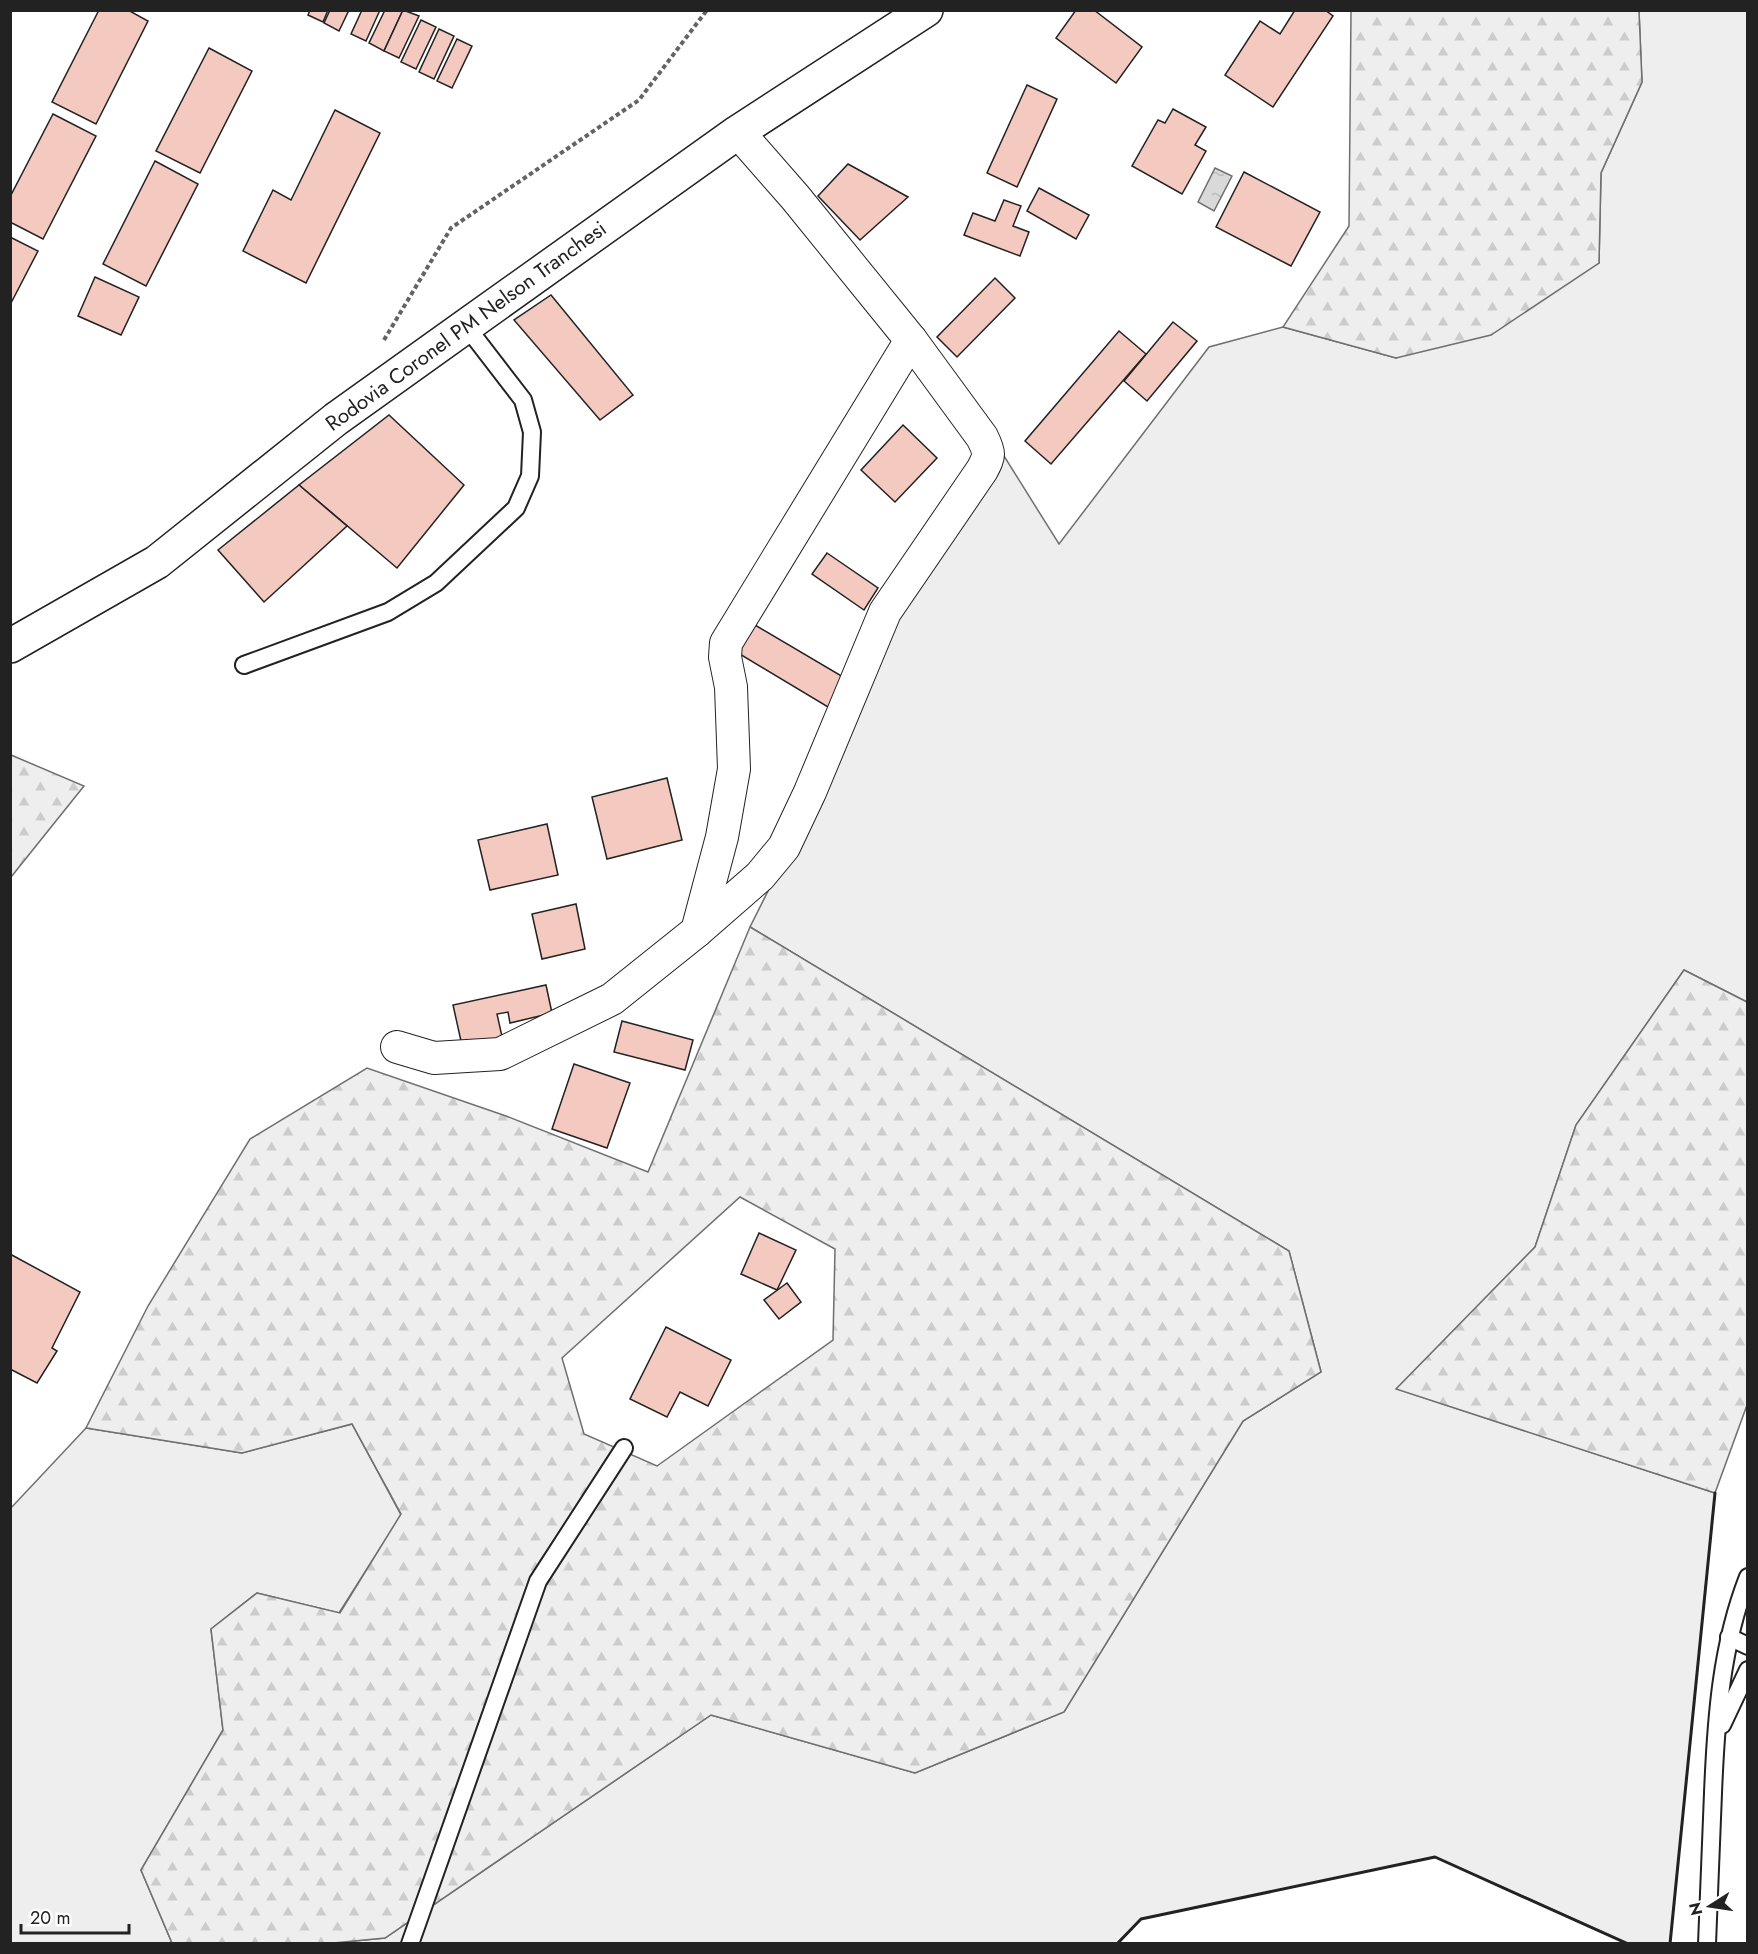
<svg xmlns="http://www.w3.org/2000/svg" width="1758" height="1954" viewBox="0 0 1758 1954" font-family="Jost,sans-serif">
<style>
.grass{fill:#eee;stroke:#6f6f6f;stroke-width:1.5}
.forest{fill:url(#forest-firs);stroke:#6f6f6f;stroke-width:1.5;fill-rule:evenodd}
.water{fill:url(#water-ripples);stroke:#6f6f6f;stroke-width:1.5}
.building{fill:#f3c9c0;stroke:#222;stroke-width:1.5}
.lines{fill:none;stroke-linecap:round;stroke-linejoin:round}
.lane-casing{stroke:#222;stroke-width:20}
.street-casing{stroke:#222;stroke-width:34}
.highway-casing{stroke:#222;stroke-width:36}
.path{stroke:#646464;stroke-width:4;stroke-dasharray:4.5 3;stroke-linecap:butt}
.lane{stroke:#fff;stroke-width:16}
.street{stroke:#fff;stroke-width:32}
.highway{stroke:#fff;stroke-width:33}
.wall{stroke:#222;stroke-width:3}
.labels{text-anchor:middle;stroke-width:4.5;stroke-linejoin:round;paint-order:stroke}
.street-label{font-size:21px;fill:#222;stroke:#fff}
</style>
<defs>
<pattern id="forest-firs" width="22" height="20" patternUnits="userSpaceOnUse" patternTransform="scale(1.5)"><rect width="22" height="20" fill="#eee"/><path d="M5 1l3.5 6h-7zM16 11l3.5 6h-7z" fill="#ccc"/></pattern>
<pattern id="water-ripples" width="26" height="14" patternUnits="userSpaceOnUse" patternTransform="scale(1.5)"><rect width="26" height="14" fill="#d9d9d9"/><path d="M2 4q2-2 4 0t4 0M15 11q2-2 4 0t4 0" fill="none" stroke="#bababa"/></pattern>
</defs>
<rect width="100%" height="100%" fill="#fff"/>
<g class="grass">
<polygon points="1639,11 1747,11 1747,1002 1684,970 1576,1125 1535,1247 1397,1389 1715,1493 1670,1943 1628,1943 1435,1857 1141,1919 1117,1943 323,1944 385,1938 711,1715 915,1773 1064,1712 1243,1421 1321,1372 1289,1251 750,927 787,853 909,592 999,448 1059,544 1209,347 1283,327 1396,358 1599,263 1601,173 1642,82"/>
<polygon points="352,1424 401,1515 339,1613 257,1593 211,1629 223,1730 141,1870 172,1943 11,1943 10,1509 86,1428 242,1453"/>
</g>
<g class="forest">
<polygon points="1351,11 1639,11 1642,82 1601,173 1599,263 1491,335 1396,358 1283,327 1349,226"/>
<polygon points="11,755 84,786 11,877"/>
<path d="M750,927L1289,1251L1321,1372L1243,1421L1064,1712L915,1773L711,1715L385,1938L323,1944L172,1943L141,1870L223,1730L211,1629L257,1593L340,1613L401,1514L352,1424L242,1453L86,1428L148,1306L250,1139L367,1068L506,1116L648,1172ZM740,1197L835,1249L833,1340L657,1466L584,1434L562,1358Z"/>
<polygon points="1684,970 1747,1002 1747,1405 1715,1493 1396,1389 1535,1247 1576,1125"/>
</g>
<polygon class="water" points="1215,168 1232,176 1214,211 1198,202"/>
<g class="building">
<polygon points="99,10 128,10 148,21 96,124 52,102"/>
<polygon points="310,10 328,10 323,22 308,15"/>
<polygon points="330,10 349,10 339,31 324,23"/>
<polygon points="362,10 380,10 366,41 351,34"/>
<polygon points="385,10 403,10 384,51 369,43"/>
<polygon points="403,10 419,16 399,58 384,51"/>
<polygon points="1076,10 1094,10 1142,47 1116,83 1056,38"/>
<polygon points="1295,10 1325,10 1333,16 1273,107 1225,75 1260,21 1280,34"/>
<polygon points="421,20 436,27 416,69 401,62"/>
<polygon points="439,29 454,36 434,79 419,72"/>
<polygon points="457,39 472,46 452,88 437,81"/>
<polygon points="209,48 252,71 200,173 156,151"/>
<polygon points="1027,85 1057,99 1017,187 987,173"/>
<polygon points="1173,109 1206,127 1195,145 1206,151 1182,194 1132,166 1158,120 1165,123"/>
<polygon points="335,110 380,133 306,283 243,251 273,190 291,200"/>
<polygon points="53,114 96,136 43,239 10,222 10,197"/>
<polygon points="155,161 198,184 146,286 103,264"/>
<polygon points="848,164 908,197 860,240 818,196"/>
<polygon points="1244,172 1320,212 1291,266 1216,227"/>
<polygon points="1039,188 1089,215 1076,239 1027,211"/>
<polygon points="1004,200 1021,206 1013,226 1029,232 1020,256 964,235 973,213 995,221"/>
<polygon points="10,237 38,251 10,305"/>
<polygon points="95,277 139,297 121,335 78,316"/>
<polygon points="995,278 1015,298 957,357 937,337"/>
<polygon points="551,295 633,395 600,420 514,320"/>
<polygon points="1173,322 1197,341 1147,401 1124,381"/>
<polygon points="1119,331 1146,354 1051,464 1025,441"/>
<polygon points="389,415 464,485 397,568 299,485"/>
<polygon points="903,425 937,458 895,502 861,470"/>
<polygon points="299,485 347,526 264,602 218,550"/>
<polygon points="827,553 878,588 864,610 812,574"/>
<polygon points="750,622 850,681 833,710 733,650"/>
<polygon points="667,778 682,840 607,859 592,797"/>
<polygon points="547,824 558,875 490,890 478,840"/>
<polygon points="576,904 585,949 542,959 532,914"/>
<polygon points="546,985 552,1013 510,1023 508,1012 497,1014 503,1041 463,1050 453,1005"/>
<polygon points="622,1021 693,1040 685,1070 614,1052"/>
<polygon points="574,1064 630,1083 607,1148 552,1129"/>
<polygon points="759,1233 796,1250 777,1290 741,1274"/>
<polygon points="10,1254 80,1292 52,1348 57,1351 37,1383 10,1369"/>
<polygon points="787,1283 801,1302 779,1319 764,1300"/>
<polygon points="666,1327 731,1360 708,1406 680,1392 667,1417 630,1399"/>
</g>
<g class="lines">
<defs>
<g id="lane">
<polyline points="244,665 388,612 436,583 516,508 530,476 532,432 523,400 466,326"/>
<polyline points="1729,1637 1748,1646"/>
<polyline points="1722,1725 1748,1670"/>
<polyline points="410,1944 538,1581 624,1448"/>
<path d="M1707,1944C1709,1893 1711,1843 1713,1793C1716,1719 1721,1646 1748,1577"/>
</g>
<g id="street">
<path d="M697,931L760,876L784,847L810,792L885,612L982,470C990,455 990,453 982,437L911,340L795,197L738,132"/>
<polyline points="397,1047 434,1058 500,1054 612,999 697,931 722,837 734,769 731,687 725,657 726,643 911,340"/>
</g>
<polyline id="highway" points="10,646 157,562 336,419 466,326 738,132 926,10"/>
</defs>
<use href="#lane" class="lane-casing"/>
<use href="#street" class="street-casing"/>
<use href="#highway" class="highway-casing"/>
<polyline class="path" points="384,340 451,228 639,100 707,10"/>
<use href="#lane" class="lane"/>
<use href="#street" class="street"/>
<use href="#highway" class="highway"/>
<g class="wall">
<polyline points="1117,1944 1141,1919 1435,1857 1628,1944"/>
<polyline points="1670,1944 1715,1493"/>
</g>
</g>
<g class="labels">
<g class="street-label">
<text transform="translate(466 326) rotate(-36)" y="7">Rodovia Coronel PM Nelson Tranchesi</text>
</g>
</g>
<rect width="1758" height="1954" fill="none" stroke="#222222" stroke-width="24"/>
<g transform="translate(1710 1906) rotate(258)" stroke="#ffffff" stroke-width="4.5" paint-order="stroke">
<path d="M0-4.5L10 22L0 15L-10 22Z" fill="#222222"/>
<text y="-9" font-size="16" font-weight="bold" text-anchor="middle" fill="#222222">N</text>
</g>
<path d="M21 1924v9h108v-9" fill="none" stroke="#222222" stroke-width="3"/>
<text x="30" y="1924" font-size="18" fill="#222222" stroke="#ffffff" stroke-width="4.5" paint-order="stroke">20 m</text>
</svg>
